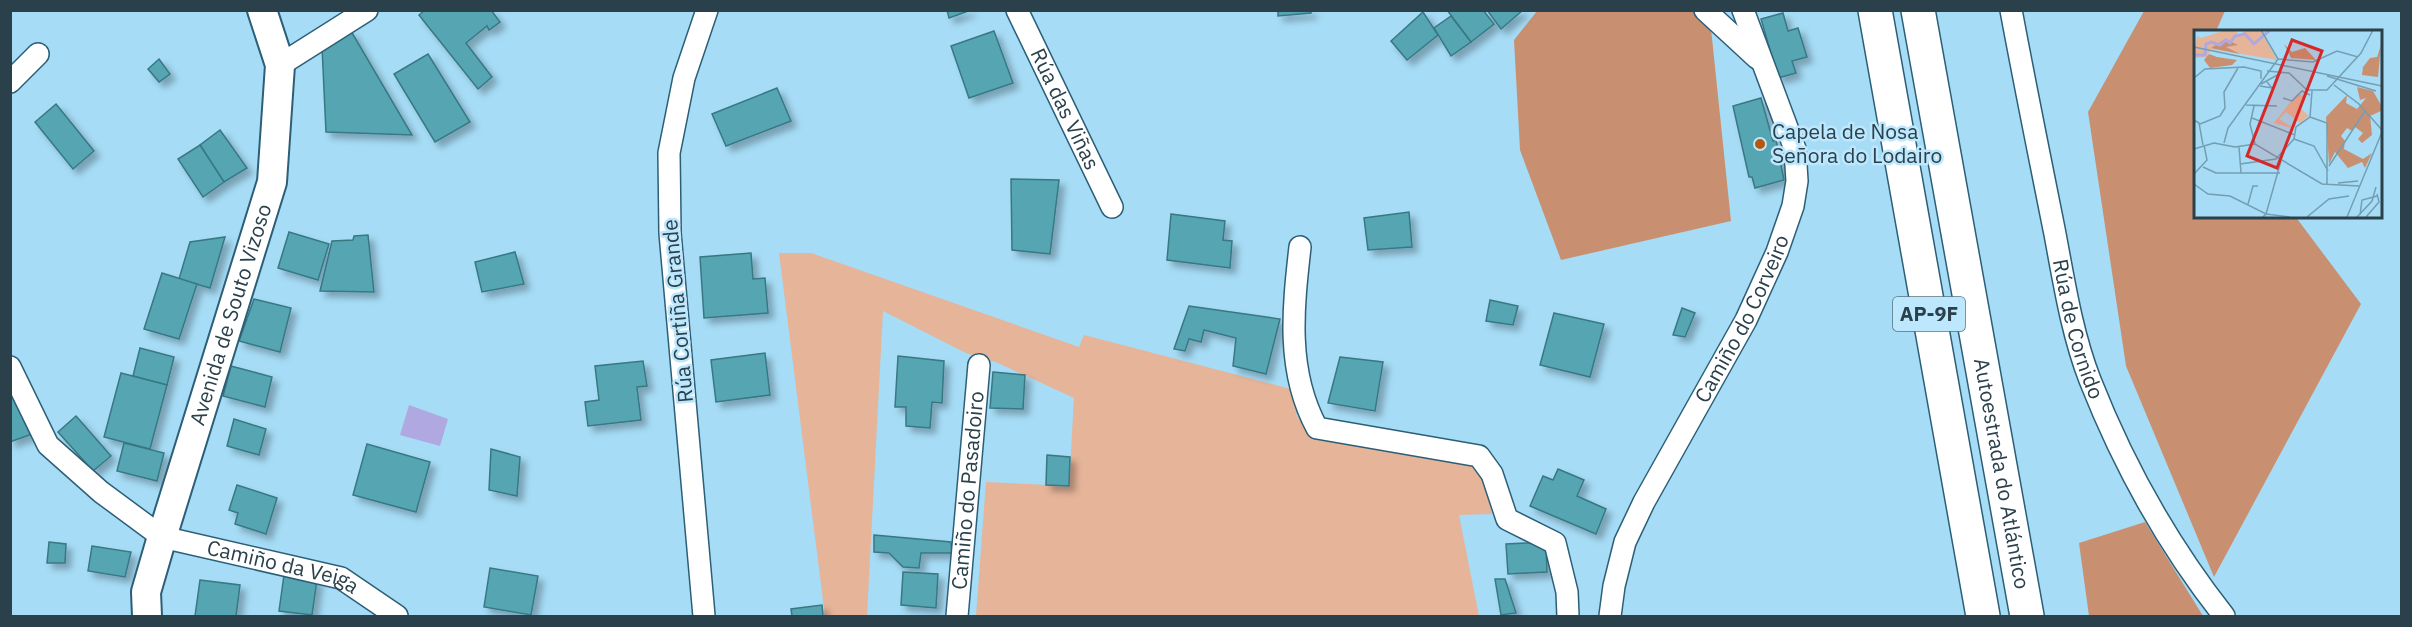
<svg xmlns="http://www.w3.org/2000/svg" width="2412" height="627" viewBox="0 0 2412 627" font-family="'IBM Plex Sans',sans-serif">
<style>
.green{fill:#e5b499}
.forest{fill:#c89070}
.water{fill:#afa8e1}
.building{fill:#54a5b3;stroke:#397883;stroke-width:1.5;filter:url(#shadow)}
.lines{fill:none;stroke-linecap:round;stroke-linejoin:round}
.street-casing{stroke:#2c5f77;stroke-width:24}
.secondary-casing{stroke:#2c5f77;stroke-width:32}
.highway-casing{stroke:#2c5f77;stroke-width:36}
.street{stroke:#fff;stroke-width:21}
.secondary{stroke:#fff;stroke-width:28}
.highway{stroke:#fff;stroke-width:33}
.poi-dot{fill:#b6570c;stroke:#bde7fd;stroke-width:2}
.labels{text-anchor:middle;stroke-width:5;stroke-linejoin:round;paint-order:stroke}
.shield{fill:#bde7fd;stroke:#567280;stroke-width:1.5}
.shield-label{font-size:20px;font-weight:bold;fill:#2a404b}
.street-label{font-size:21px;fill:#2a404b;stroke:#bde7fd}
.poi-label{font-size:21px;fill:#2a404b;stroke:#bde7fd;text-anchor:start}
.inset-river{fill:none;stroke:#afa8e1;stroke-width:3}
.inset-road{fill:none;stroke:#749eb2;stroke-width:1.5}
.view{fill:#d62828;fill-opacity:0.15;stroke:#d62828;stroke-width:3}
.inset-edge{fill:none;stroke:#2a404b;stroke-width:3}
</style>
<defs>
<filter id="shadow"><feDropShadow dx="5.5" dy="5.5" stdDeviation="3" flood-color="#0004"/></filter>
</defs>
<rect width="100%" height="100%" fill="#a6dcf6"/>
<polygon class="green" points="779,253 811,253 1079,347 1084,335 1291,389 1297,416 1308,429 1476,466 1483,475 1492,514 1459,515 1479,616 976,616 986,482 1069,486 1074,398 998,363 966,353 883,311 867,616 825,616"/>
<g class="forest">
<polygon points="1695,10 1710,19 1731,221 1561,260 1520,150 1514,40 1537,11"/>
<polygon points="2144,11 2225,11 2216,31 2196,32 2196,216 2295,216 2361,304 2214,577 2126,366 2088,112"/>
<polygon points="2145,522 2203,616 2089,616 2079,543"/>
</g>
<polygon class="water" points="409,405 448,419 440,446 400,435"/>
<g class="building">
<polygon points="425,10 491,10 500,22 489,30 487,26 466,43 492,77 478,89 419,15"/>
<polygon points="947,10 971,10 949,18"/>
<polygon points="1278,10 1311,10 1311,13 1278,16"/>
<polygon points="1447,10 1483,10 1494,24 1471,42"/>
<polygon points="1487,10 1523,10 1501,29"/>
<polygon points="1423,12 1438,35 1407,60 1391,41"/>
<polygon points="1783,13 1788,31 1798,28 1807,57 1792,61 1796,73 1778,78 1761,19"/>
<polygon points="1451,16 1471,42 1451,56 1434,28"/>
<polygon points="351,31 412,135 326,132 322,47"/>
<polygon points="994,31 1013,83 969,98 951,46"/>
<polygon points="428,54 470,122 435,142 394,74"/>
<polygon points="159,59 170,74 159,82 148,69"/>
<polygon points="777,88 791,121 726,146 712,114"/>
<polygon points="1761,98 1773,141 1776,140 1784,180 1755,188 1752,177 1749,177 1733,106"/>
<polygon points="56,104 94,151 73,169 35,122"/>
<polygon points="220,130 247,168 224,182 200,145"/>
<polygon points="200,145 224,182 203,197 178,159"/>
<polygon points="1011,179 1059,180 1050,254 1012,250"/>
<polygon points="1409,212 1412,247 1368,250 1364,218"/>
<polygon points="1171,214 1225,221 1223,240 1232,241 1230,268 1167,260"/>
<polygon points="289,232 329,244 318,280 278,268"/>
<polygon points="368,235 374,292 320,291 332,241 353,240 354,236"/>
<polygon points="225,237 210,288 179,279 190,242"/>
<polygon points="515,252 524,284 482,292 475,262"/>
<polygon points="751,253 753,279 765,278 768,313 704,318 700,257"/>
<polygon points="162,273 197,284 179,339 144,329"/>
<polygon points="254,299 291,308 280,352 239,341"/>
<polygon points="1490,300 1518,306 1513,325 1486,321"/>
<polygon points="1189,306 1280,319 1266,374 1233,366 1236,338 1204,330 1201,342 1189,339 1185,351 1174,349"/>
<polygon points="1682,308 1695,313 1685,337 1673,335"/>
<polygon points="1554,313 1604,324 1590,377 1540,365"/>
<polygon points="140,348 174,357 167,385 133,376"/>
<polygon points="765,353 770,395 716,402 711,360"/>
<polygon points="898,356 944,361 942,403 932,402 930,428 906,426 906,407 895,407"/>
<polygon points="1340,357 1383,362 1375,411 1328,403"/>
<polygon points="643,361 647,386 637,387 641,420 588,426 585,402 599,400 595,366"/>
<polygon points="231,366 272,377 265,407 223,396"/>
<polygon points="993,372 1025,375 1023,409 990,408"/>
<polygon points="121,373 167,385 150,449 104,437"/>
<polygon points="14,392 32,434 10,442 10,394"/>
<polygon points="76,416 111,456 93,471 58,432"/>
<polygon points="234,419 266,429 259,455 227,446"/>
<polygon points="124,443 164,453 157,481 117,471"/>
<polygon points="367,444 430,462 416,512 353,495"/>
<polygon points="491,449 520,457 517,496 489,490"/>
<polygon points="1047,455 1070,457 1069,486 1046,485"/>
<polygon points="1558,469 1584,480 1577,496 1606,509 1596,534 1530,506 1543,476 1553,480"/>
<polygon points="237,485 277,498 266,534 235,524 238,513 229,510"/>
<polygon points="874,535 951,542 952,553 921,553 919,568 903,567 889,553 874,552"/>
<polygon points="49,542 66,544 65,563 47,563"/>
<polygon points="1546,542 1547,572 1508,574 1506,544"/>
<polygon points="92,546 131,552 125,577 88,571"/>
<polygon points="490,568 538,576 531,615 484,607"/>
<polygon points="903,572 938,574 936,608 901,605"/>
<polygon points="284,575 317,580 312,615 279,611"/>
<polygon points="1495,579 1505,579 1516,613 1501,615"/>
<polygon points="200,580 240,585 236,616 195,616"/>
<polygon points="822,605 823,616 792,616 791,609"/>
</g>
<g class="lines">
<defs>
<g id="street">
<path id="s1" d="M1017,10L1112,207"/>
<polyline points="1705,10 1757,58"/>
<path id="s2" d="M2011,10C2025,85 2040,159 2055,234C2064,282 2072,334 2090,380C2123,464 2168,545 2224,616"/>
<polyline points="280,65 367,10"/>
<polyline points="10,82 38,54"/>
<path d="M1300,247C1293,309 1286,371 1317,428L1479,456L1492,474L1507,519L1555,543L1567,592L1568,616"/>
<path id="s3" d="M10,367L48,445L101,492L162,537L341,578L397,616"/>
<polyline points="704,616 670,233 669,153 684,78 707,10"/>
<path id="s4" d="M957,616L979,365"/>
<path id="s5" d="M1610,616L1614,586L1625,542L1644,502L1746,320L1777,252L1793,206L1797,181L1795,149L1743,10"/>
</g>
<g id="secondary">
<path id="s6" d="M147,616L146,592L162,537L272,182L280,65L262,10"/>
</g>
<g id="highway">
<polyline points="1875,10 1983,616"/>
<path id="s7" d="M1918,10L2027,616"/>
</g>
</defs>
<use href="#street" class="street-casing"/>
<use href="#secondary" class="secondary-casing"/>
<use href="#highway" class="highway-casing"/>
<use href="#street" class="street"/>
<use href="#secondary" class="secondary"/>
<use href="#highway" class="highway"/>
</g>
<circle class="poi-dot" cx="1760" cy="144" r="6"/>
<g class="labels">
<rect class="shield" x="1893" y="297" width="72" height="34" rx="4.5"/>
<g class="shield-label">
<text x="1929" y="321">AP-9F</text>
</g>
<g class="street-label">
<text dy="7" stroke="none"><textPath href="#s1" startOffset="110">Rúa das Viñas</textPath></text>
<text transform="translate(678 311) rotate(-95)" y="7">Rúa Cortiña Grande</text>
<text dy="7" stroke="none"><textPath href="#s6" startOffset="314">Avenida de Souto Vizoso</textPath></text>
<text dy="7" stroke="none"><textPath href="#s5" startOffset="328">Camiño do Corveiro</textPath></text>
<text dy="7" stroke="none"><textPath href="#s2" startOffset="326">Rúa de Cornido</textPath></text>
<text dy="7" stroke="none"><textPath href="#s7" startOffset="471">Autoestrada do Atlántico</textPath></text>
<text dy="7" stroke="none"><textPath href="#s4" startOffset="126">Camiño do Pasadoiro</textPath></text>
<text dy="7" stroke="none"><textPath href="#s3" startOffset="358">Camiño da Veiga</textPath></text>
</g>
<g class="poi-label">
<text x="1772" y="139">Capela de Nosa<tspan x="1772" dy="24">Señora do Lodairo</tspan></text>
</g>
</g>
<g transform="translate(2194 30)">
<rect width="188" height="188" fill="#a6dcf6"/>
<path d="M32,0H42L45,6L51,0H66L83,30L17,19L13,27L0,28L3,6L7,8ZM103,64L110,66L107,79L115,86L106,93L92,82L85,89L101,99L80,93Z" fill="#e5b499"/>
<path d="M31,9L44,15L32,17L46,24L17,18ZM90,14L98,22L111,18L122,30L97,28ZM187,15L184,47L168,45L169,37L176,28L183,27ZM15,24L23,27L43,30L38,35L16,38L10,30ZM163,57L179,61L187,75V81L176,86L178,105L168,113L164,109L169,103L161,97L158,101L153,98L147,106L151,111L150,119L169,129L178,123L171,138L168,132L154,138L141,122L135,134L132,87L153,65L152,73L163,79L172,68L166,70Z" fill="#c89070"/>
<path class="inset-river" d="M0,25H11L12,14L17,12L26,15L32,10L36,13L41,6L51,4L60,14L76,0"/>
<path class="inset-road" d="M67,0L84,29M0,17L188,56M84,29L119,32L143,21L164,27M73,41L95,43L113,60H133L167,23L179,0M133,46L182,61M0,48L11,39L50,37L67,41V49M67,54L87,43M140,55L165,74L188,100M66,56L78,58L73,52M89,68L98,71L108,61L116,65M52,75L83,76M60,76L56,94L61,114M116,87L133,93V155M58,88L101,105M0,90L5,93L9,115M6,94L26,86L31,78L30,62L44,38M100,109L120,116L134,141M30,113L34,98L84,29M45,117L47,143M0,119L20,113L41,117L61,114L128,154L165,156M46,134L82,129L100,109L102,97L116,87L118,61M135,136L171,81M9,137L22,143H86M0,144L13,130L10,115M144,153L164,151M0,154L14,164L36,166L72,184L87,131M54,174L59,156H64M166,185L168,170L183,166M69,187L72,184L96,187M113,187L135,169L155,166M153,187L188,102M163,187L178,171L182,157M172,187L185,172L183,164"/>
<path class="view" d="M98,10L128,21L83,138L53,126Z"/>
<rect width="188" height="188" class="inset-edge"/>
</g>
<rect width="2412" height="627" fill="none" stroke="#2a404b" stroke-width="24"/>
</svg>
